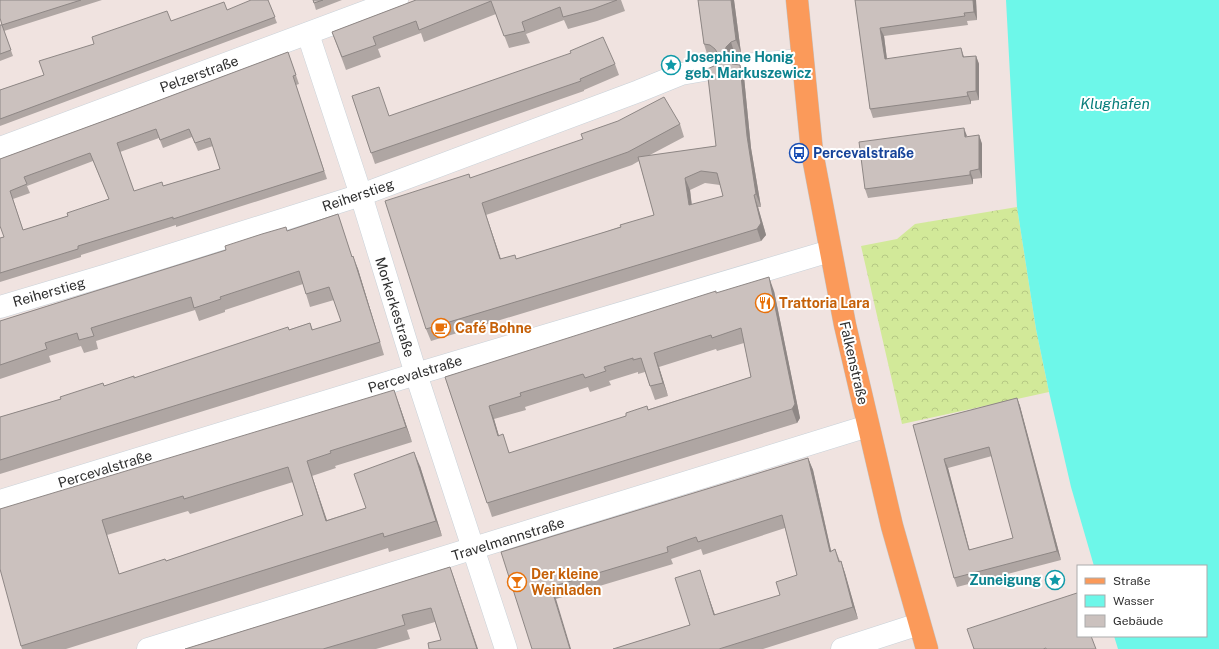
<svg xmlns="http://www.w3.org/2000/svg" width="1219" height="649" viewBox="0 0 1219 649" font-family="'Public Sans',sans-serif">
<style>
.forest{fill:url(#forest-crowns)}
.water{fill:#6df7e9}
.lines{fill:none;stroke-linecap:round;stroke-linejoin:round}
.minor-casing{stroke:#c8d1d8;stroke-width:23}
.major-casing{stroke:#c4c4c4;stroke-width:23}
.minor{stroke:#fff;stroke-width:22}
.major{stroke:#fb9a5a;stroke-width:22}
.wall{fill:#afa6a3;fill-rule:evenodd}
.shaded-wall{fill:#8e8785}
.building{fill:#cbc1be;stroke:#8e8785;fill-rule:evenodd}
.labels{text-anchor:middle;stroke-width:4;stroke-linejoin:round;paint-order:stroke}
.culture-label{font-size:14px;font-weight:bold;fill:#0d838f;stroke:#fff;text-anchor:start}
.street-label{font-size:14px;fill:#2e2e2e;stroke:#fff}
.transit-label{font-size:14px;font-weight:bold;fill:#164399;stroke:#fff;text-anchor:start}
.food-label{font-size:14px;font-weight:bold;fill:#c56008;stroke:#fff;text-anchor:start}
.water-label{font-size:15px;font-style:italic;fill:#087e7b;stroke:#fff}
</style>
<defs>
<pattern id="forest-crowns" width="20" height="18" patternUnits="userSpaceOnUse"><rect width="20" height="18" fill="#d2e999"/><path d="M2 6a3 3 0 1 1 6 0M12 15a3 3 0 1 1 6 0" fill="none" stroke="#b5c884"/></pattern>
</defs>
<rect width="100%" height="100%" fill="#f0e3e0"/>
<polygon class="forest" points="1017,207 1036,329 1049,392 902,424 861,246 897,239 915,224"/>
<polygon class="water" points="1006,0 1219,0 1219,649 1118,649 1114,636 1206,636 1206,566 1094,566 1071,487 1049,392 1036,329 1017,207"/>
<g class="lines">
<defs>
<g id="minor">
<polyline points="308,34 361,195 416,374 506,649"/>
<polyline points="742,65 802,60"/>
<polyline points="0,148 397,0"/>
<polyline points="0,307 107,275 361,195 639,91 681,74 710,69"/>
<polyline points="0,501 416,374 830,251"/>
<polyline points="148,649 868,426"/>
<polyline points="842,649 919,624"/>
</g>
<polyline id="major" points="797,0 812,152 845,325 892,526 927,649"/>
</defs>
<use href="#minor" class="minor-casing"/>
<use href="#major" class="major-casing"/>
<use href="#minor" class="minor"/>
<use href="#major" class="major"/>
</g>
<g class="wall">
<polygon points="0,0 102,0 4,31 13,56 0,61 0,25 2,25"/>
<polygon points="268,0 277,23 0,126 0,90 44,75 171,21 227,10"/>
<polygon points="313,0 342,0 316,10"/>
<polygon points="416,0 621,0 625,11 597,21 568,29 564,20 526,34 530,43 509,48 496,14 424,42 421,33 378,49 381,57 346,70 332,32"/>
<path d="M698,0H734L741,53L735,55L731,59L730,63L744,77L751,148L761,207H758L766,235L761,241L431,341L426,329L469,174L470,178L680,124L684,137L648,156L716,146L714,66L717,61V60L715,57H708L704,44ZM639,161L654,215L605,232L516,259H501L486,215L632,165ZM705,183L720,185L723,196L692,205L690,190Z"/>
<polygon points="855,0 976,0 977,20 967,21 968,25 884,36 887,59 964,57 976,56 979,64 979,100 971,101 971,104 873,118 870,109"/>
<path d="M288,52L299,84L296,85L327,179L176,227V225L81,255V257L0,282V238L4,237L0,159L120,115ZM192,137L198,151L213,146L220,169L163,186L134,191L120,152L159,138L163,148ZM93,161L109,199L68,216L23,230L13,199L30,193L27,186Z"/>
<polygon points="615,64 619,75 584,90 584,91 375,164 352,96 389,116"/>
<polygon points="979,135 982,144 982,178 973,179 973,184 868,198 865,189 967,137"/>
<polygon points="338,214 352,257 358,269 384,355 0,474 0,417 61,399 104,386 135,378 310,323 313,330 341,321 334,300 310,307 303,284 225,310 225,312 199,321 195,310 96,341 98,349 84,353 81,346 49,356 51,362 0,379 0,321 287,231"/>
<path d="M774,291L800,418L797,423L492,517L445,377L717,293ZM744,343L751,377L510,453L499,436L494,419L526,410L525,407L588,387L590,392L611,385L609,381L638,372V374L645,372L655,400L668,396L659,367L716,349L717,351Z"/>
<path d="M1017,398L1020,406L1061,560L957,587L954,578L913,425ZM992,456L1013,538L969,550L948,468Z"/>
<path d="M399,404L412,442L335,466L336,468L312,476L327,520L366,508L420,466L442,536L389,552L388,548L66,649H22L21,646L0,509ZM293,482L303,515L166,561L119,574L107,535L188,511L190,514Z"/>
<polygon points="808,458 813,470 831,551 835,549 840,561 841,561 845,573 858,619 763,649 613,649 690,625 704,583 715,615 780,595 797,575 785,528 703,555 701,549 671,559 673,564 556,599 501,552"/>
<polygon points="450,567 455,581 441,640 435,622 407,630 410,639 376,649 185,649"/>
</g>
<g class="shaded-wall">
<polygon points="731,0 734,0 741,53 736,40"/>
<polygon points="973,0 976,0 977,20 974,12"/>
<polygon points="880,28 884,36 888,68 885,59"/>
<polygon points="731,42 735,55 731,59 730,66 725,54 726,47"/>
<polygon points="961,48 964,57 963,57"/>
<polygon points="976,56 979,64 979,100 976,91"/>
<polygon points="740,65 744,77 751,148 761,207 756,194 747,136"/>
<polygon points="967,92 971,101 971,104 968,96"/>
<polygon points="964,128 967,136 965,137"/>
<polygon points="979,135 982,144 982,178 979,169"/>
<polygon points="970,171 973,179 973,184 970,175"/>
<polygon points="685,178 690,190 693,218 689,205"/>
<polygon points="754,195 758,207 766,235 761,241 757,229"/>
<polygon points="482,203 505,272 500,259"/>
<polygon points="353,256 358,269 384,355 380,342"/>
<polygon points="769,277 774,291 800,418 797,423 792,409"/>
<polygon points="654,353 659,367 668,396 663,383"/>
<polygon points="394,390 399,404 412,442 406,427"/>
<polygon points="1017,398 1020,406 1061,560 1057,551"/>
<polygon points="489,406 494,419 503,450 498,436"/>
<polygon points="414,452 420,466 442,536 436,521"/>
<polygon points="808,458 813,470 834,564 830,552"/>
<polygon points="944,459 948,468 972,559 969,550"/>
<polygon points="307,461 332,536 326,521"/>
<polygon points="102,520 107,535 124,589 119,574"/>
<polygon points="841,561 845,573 858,619 853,607"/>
<polygon points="450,567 455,581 478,649 477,649"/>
<polygon points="700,570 704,583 719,627 714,615"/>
<polygon points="551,587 556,599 571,649 570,649"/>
</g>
<g class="building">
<polygon points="0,0 81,0 2,25 0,18"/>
<polygon points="251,0 268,0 275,17 0,119 0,90 44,75 39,61 94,44 92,37 167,11 171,21 224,2 227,10"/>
<polygon points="313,0 323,0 314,3"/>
<polygon points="416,0 617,0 593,9 563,17 560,7 522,22 525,31 504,36 491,1 419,30 416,21 373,37 376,45 342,57 332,32"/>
<path d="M698,0H731L736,40L731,42L726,47L725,54L728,60L732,64L740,65L747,136L756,194L754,195L761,223L757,229L426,329L385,201L469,174L470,178L583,139L581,134L618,121L664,97L680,124L628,152L482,203L500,259L515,255L516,259L605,232L621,227L620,225L654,215L638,157L716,146L707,69L714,66L717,61L718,54L715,49L710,45L704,44ZM701,171L717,173L723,196L689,205L685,178Z"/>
<polygon points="855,0 973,0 974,12 964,13 965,16 880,28 885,59 961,48 963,57 976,56 976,91 967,92 968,96 870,109"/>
<polygon points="0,25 2,25 11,50 0,54"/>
<polygon points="603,37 615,64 580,79 581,81 371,153 352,96 379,87 389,116 571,53 570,51"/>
<path d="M288,52L296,75L293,76L324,171L173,219V217L78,246V249L0,273V238L4,237L0,226V159L120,115ZM156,129L160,140L189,129L195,143L210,138L220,169L163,186L162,182L134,191L117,143ZM90,153L109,199L67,213L68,216L23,230L10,191L27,184L24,177Z"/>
<polygon points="964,128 965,137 979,135 979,169 970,171 970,175 865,189 859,142"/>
<polygon points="338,214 352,257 353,256 380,342 0,460 0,417 61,399 60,397 103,383 104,386 134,376 134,378 288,327 289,330 310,323 312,330 341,321 329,287 306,294 299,271 220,297 221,299 194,308 191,297 91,328 94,336 79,340 77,333 45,343 47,349 0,365 0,321 226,250 225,246 262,234 286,227 287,231"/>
<path d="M769,277L795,404L792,409L487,503L445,377L716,291V293ZM741,328L751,377L648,410L647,406L626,413V416L509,453L503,434L498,436L489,406L521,396L520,393L583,374L585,378L606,371L604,367L633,358V360L641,358L650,386L663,383L654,353L711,335L712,338Z"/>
<path d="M394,390L406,427L330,451L331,453L307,461L326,521L366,508L354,474L414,452L436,521L384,537L383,533L21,646L0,569V509ZM288,467L303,515L166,561L165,559L119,574L102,520L183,496L184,499Z"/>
<path d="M1017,398L1057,551L954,578L913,425ZM989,447L1013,538L969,550L944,459Z"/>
<polygon points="808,458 830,552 835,549 839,562 841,561 853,607 719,649 613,649 690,625 675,578 700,570 714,615 780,595 776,582 797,575 782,515 698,542 696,537 667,547 668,552 551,587 570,649 532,649 501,552"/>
<polygon points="450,567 477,649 429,649 428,643 441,640 431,608 402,615 405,625 323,649 185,649"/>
<polygon points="1077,593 1078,596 1078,636 1091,636 1096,649 1046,649 1046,648 1043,649 974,649 967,629"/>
</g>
<defs>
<symbol id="sight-ring" viewBox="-11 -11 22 22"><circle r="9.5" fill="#fff" stroke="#0f9aa8" stroke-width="1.5"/><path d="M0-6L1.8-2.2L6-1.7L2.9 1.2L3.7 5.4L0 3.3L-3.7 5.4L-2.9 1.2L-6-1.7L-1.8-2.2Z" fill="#0f9aa8"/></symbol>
<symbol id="bus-ring" viewBox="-11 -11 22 22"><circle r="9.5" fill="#fff" stroke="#1a4fb4" stroke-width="1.5"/><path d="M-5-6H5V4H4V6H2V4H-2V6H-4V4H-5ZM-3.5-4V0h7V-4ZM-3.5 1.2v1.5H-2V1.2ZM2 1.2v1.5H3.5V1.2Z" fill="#1a4fb4"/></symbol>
<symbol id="restaurant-ring" viewBox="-11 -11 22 22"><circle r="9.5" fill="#fff" stroke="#e8710a" stroke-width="1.5"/><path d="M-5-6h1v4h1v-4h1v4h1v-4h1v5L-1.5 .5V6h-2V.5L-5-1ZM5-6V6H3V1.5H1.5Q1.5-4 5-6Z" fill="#e8710a"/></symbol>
<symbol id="cafe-ring" viewBox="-11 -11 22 22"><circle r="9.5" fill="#fff" stroke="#e8710a" stroke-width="1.5"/><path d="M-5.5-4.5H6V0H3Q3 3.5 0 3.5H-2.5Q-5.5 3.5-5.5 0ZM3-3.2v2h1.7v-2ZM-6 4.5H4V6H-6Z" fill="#e8710a"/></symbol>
<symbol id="bar-ring" viewBox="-11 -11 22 22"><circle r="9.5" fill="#fff" stroke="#e8710a" stroke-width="1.5"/><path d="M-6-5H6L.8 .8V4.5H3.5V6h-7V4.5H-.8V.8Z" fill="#e8710a"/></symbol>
</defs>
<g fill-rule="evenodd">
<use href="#sight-ring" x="660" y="54" width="22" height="22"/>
<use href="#bus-ring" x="788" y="142" width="22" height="22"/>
<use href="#restaurant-ring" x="754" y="292" width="22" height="22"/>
<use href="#cafe-ring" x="430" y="317" width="22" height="22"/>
<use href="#sight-ring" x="1044" y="569" width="22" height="22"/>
<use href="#bar-ring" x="506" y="571" width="22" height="22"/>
</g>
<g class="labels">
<g class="culture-label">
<text x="685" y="62">Josephine Honig<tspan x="685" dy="16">geb. Markuszewicz</tspan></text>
<text x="1041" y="585" text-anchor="end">Zuneigung</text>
</g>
<g class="street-label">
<text transform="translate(199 74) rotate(-20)" y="5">Pelzerstraße</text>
<text transform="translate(358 195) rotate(-19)" y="5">Reiherstieg</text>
<text transform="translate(49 292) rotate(-16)" y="5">Reiherstieg</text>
<text transform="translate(395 307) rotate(73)" y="5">Morkerkestraße</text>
<text transform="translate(854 363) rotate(77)" y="5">Falkenstraße</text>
<text transform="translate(415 374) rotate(-17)" y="5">Percevalstraße</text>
<text transform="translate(105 469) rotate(-17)" y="5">Percevalstraße</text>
<text transform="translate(508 539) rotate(-17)" y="5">Travelmannstraße</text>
</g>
<g class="transit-label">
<text x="813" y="158">Percevalstraße</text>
</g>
<g class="food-label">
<text x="779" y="308">Trattoria Lara</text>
<text x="455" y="333">Café Bohne</text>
<text x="531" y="579">Der kleine<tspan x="531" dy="16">Weinladen</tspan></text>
</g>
<g class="water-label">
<text x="1115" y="109">Klughafen</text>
</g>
</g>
<rect x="1077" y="565" width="130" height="72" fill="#ffffff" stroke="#ababab"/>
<rect x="1085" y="578" width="20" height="6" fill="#fb9a5a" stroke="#ababab"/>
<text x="1113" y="585" font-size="12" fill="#2e2e2e">Straße</text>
<rect x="1085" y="595" width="20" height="12" fill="#6df7e9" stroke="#ababab"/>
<text x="1113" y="605" font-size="12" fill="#2e2e2e">Wasser</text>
<rect x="1085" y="615" width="20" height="12" fill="#cbc1be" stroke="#ababab"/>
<text x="1113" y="625" font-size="12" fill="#2e2e2e">Gebäude</text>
</svg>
